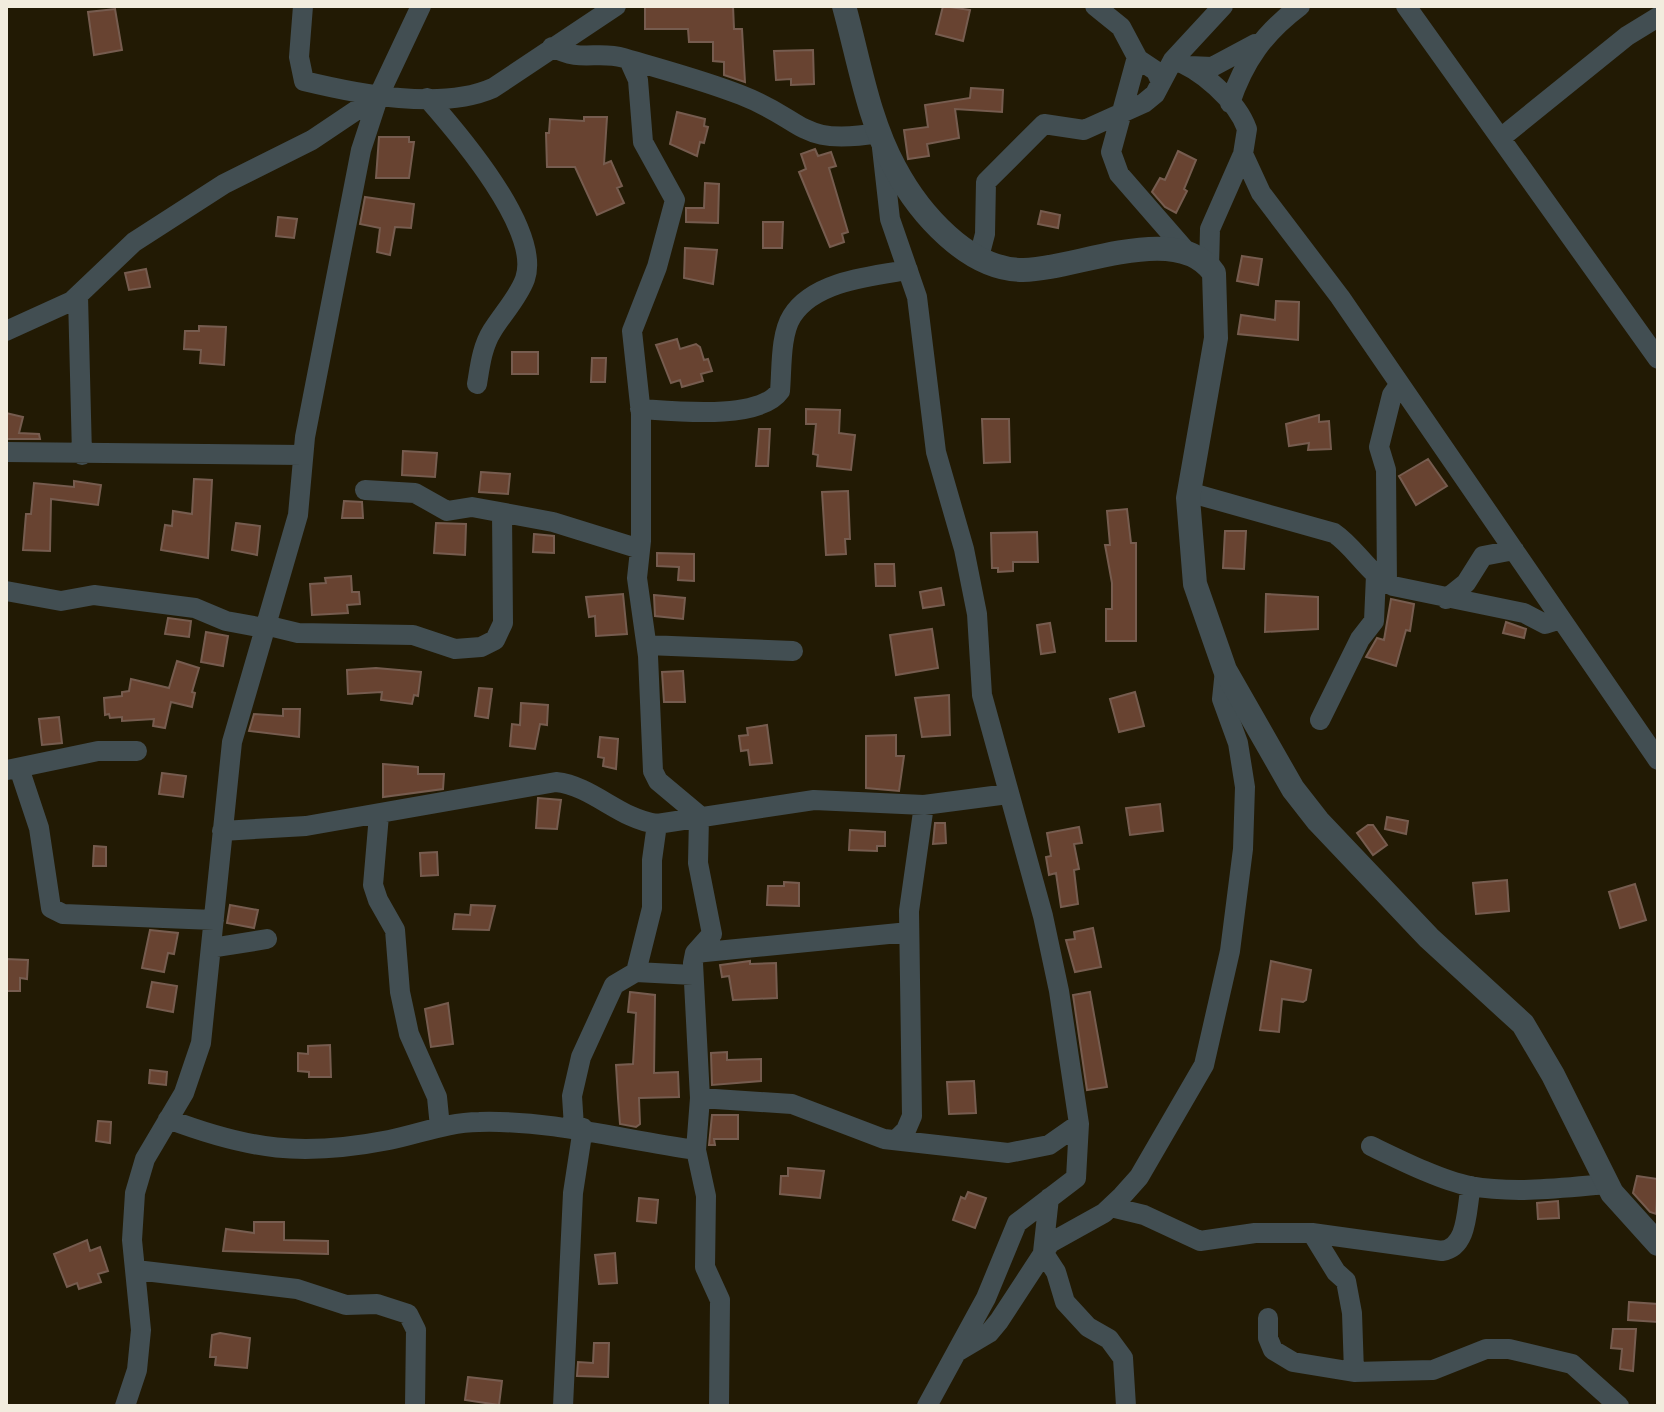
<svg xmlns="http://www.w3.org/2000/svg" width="1664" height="1412" font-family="'Times New Roman',serif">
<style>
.building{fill:#684331;stroke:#765c4f;stroke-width:2}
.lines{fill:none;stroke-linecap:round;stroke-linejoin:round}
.minor{stroke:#424e52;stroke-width:20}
.tertiary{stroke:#424e52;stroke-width:24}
</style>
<rect width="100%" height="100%" fill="#221a04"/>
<path class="building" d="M645 6H733L734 29H742L745 82 724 75V62L713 61V42H689L688 29H645Z
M943 6 970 10 963 41 936 34Z
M115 9 122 50 94 55 88 12Z
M813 50 814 84 791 85V79L776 80 774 51Z
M971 88 1003 90 1002 112 955 109 959 138 927 144 929 156 908 159 904 130 928 127 925 105 970 98Z
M677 112 705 119 704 126 708 127 704 143 700 142 697 156 670 144Z
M584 117H607L604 164 611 161 622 186 617 188 624 203 597 215 575 167H547L546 133H549L550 119 584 121Z
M379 137H409V142H414L409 178H376Z
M815 149 818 156 831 152 836 166 829 168 848 232 842 234 844 242 830 247 799 172 806 169 801 154Z
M1178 151 1196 160 1184 189 1187 191 1176 213 1165 207 1152 192 1160 178 1165 180Z
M705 183 719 184 718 223 686 222V208H704Z
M365 197 414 204 411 228 395 227 390 255 377 252 380 228 360 224Z
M1041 211 1060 215 1058 228 1038 224Z
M278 217 297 219 294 238 276 236Z
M763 222H783L782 248H763Z
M685 248 717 250 713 284 684 278Z
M1242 256 1262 259 1258 285 1237 281Z
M146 269 150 287 129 290 125 273Z
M1276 301 1299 302 1298 340 1238 334 1241 315 1275 320Z
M199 326 226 327 224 365 200 363 201 350 184 349 185 331H199Z
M677 339 680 349 696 344 700 347 704 360 708 359 712 371 701 374 703 381 682 387 680 380 671 383 656 345Z
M512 352H538V374H512Z
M592 358H606L605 382H591Z
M806 409 840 410 839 433 855 435 851 470 817 466 818 455 813 454 816 424H806Z
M6 413 23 417 19 433 39 434 40 439H6Z
M1319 415V422L1329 421 1331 449 1308 450 1309 443 1289 446 1286 424Z
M982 419H1009L1010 462 984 463Z
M759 429H770L768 466H756Z
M403 451 437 453 435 477 402 475Z
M1428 459 1447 486 1416 505 1399 476Z
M481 472 510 474 508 494 479 492Z
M194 479 212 480 208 558 161 550 165 525 172 526 173 511 192 514Z
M74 481 101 485 98 505 51 499 50 551 23 550 26 514H31L34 483 74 487Z
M848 491 850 539H845L846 554 826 555 822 492Z
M344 501 362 502 363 518H342Z
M1127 509 1131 543H1136V641H1106V609H1112V583L1105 545H1110L1107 511Z
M236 523 260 526 257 555 232 550Z
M436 523 466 524 465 555 434 553Z
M1225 531H1246L1244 569 1223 568Z
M1037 532 1038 562H1013V571L998 572V568H992L991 533Z
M534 534 554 536V553L533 552Z
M657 553 694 554V581L678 580 679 567 657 566Z
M875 564H894L895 586H876Z
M351 576 352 592H359L360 604 347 605 348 613 312 615 310 584 326 583 325 578Z
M941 588 944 605 923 608 920 592Z
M623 594 627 634 596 636 595 616 589 617 586 597Z
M1266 594 1318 597V629L1265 632Z
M654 595 685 598 683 619 655 616Z
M1391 599 1414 604 1410 631 1406 630 1396 666 1366 657 1377 638 1384 640Z
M168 618 191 621 189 637 165 634Z
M1506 622 1526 629 1524 638 1503 633Z
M1050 623 1055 652 1041 654 1037 625Z
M932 629 938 668 896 675 890 635Z
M206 632 228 636 223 666 201 662Z
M177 661 199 668 192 692 195 693 192 707 171 702 165 728 153 726 154 719 122 721V717L110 718 109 714 105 715 104 698 122 696V692L129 691 131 679 169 688Z
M376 668 421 672 418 696 414 695 412 704 381 700 382 692 348 694 347 670Z
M683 671 685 702H664L662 672Z
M479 688 492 689 488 718 475 716Z
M1135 692 1144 726 1119 732 1110 699Z
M949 695 950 735 922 737 915 698Z
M521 703 548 705 547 725 540 724 535 749 510 746 512 724 520 725Z
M283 709H300L299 737 249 731 254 714 283 716Z
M59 717 62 743 42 745 39 719Z
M767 725 772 763 750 765 748 750 741 751 739 736 748 735 747 728Z
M896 735V756H904L899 791 866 788V736Z
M600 737 618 739 616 769 603 766 604 758 598 757Z
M383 764 418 767V774H444L443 789 383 797Z
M162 773 186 776 183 797 159 794Z
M538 798 561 800 557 829 536 828Z
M1160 804 1163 831 1130 835 1126 808Z
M1387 817 1408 821 1406 834 1385 829Z
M935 823H945L946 843 933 844Z
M1368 825H1373L1387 845 1373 855 1357 833Z
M1079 827 1082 843 1074 844 1079 869 1074 870 1078 904 1061 907 1056 873 1049 875 1046 857 1051 856 1047 833Z
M850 830 885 832V846H877V851L849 850Z
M94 846 106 847V866H93Z
M437 852 438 875 421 876 420 853Z
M1507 880 1509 911 1476 914 1473 883Z
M784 882 799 883V906L767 905 768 886H784Z
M1635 884 1646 920 1620 928 1609 892Z
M230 905 258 910 254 928 227 923Z
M471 905 495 906 489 930 453 929 455 914 470 915Z
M1093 928 1101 967 1075 972 1066 940 1075 939 1074 932Z
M150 930 178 933 174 954 168 953 164 972 142 968Z
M6 959 28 960 27 979 20 978V991H6Z
M750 961V964L776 963 777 998 733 1000 729 976 722 977 720 965Z
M1271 961 1311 970 1306 1000 1303 1002 1282 999 1279 1032 1260 1030Z
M152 982 177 986 173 1012 147 1007Z
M630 992 655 995 654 1073 678 1072 679 1097 639 1098 640 1124 636 1127 620 1124 618 1098 616 1065 633 1064 636 1013 628 1012Z
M1090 992 1107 1087 1087 1090 1073 995Z
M448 1003 453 1044 431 1047 425 1009Z
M330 1045 331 1077H309V1072L298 1071V1053L308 1054V1046Z
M727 1052V1060L761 1059V1081L712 1085 711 1053Z
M150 1070 167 1072 166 1085 149 1083Z
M974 1081 976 1113 949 1114 947 1082Z
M712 1115H738V1139H714L715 1145H709Z
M98 1121 111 1122 110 1143 96 1141Z
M788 1168 824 1171 820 1198 780 1194 781 1176H788Z
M1637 1176 1658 1179 1656 1214 1650 1212 1633 1193Z
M968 1192 986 1198 975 1228 953 1220 961 1197 965 1199Z
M639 1198 658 1200 656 1223 637 1221Z
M1558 1201 1559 1218 1538 1219 1537 1203Z
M254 1222H284V1240L328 1241V1254L223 1251 226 1229 254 1233Z
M87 1240 90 1251 100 1247 108 1271 98 1274 101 1282 79 1289 77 1283 67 1287 54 1254Z
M615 1253 617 1283 599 1284 595 1255Z
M1629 1302 1658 1304V1322L1628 1320Z
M1613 1329H1636L1633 1371 1620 1369 1622 1349 1611 1348Z
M220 1333 250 1338 247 1368 215 1365 216 1357H210L212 1335Z
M594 1343H609L608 1377 577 1376 578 1362 593 1363Z
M468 1377 502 1381 499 1405 465 1400Z"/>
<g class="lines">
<path class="minor" d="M303 6 299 57 304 81C358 94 441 111 493 88L616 6
M1095 6 1121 27 1138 59 1156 71 1161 82
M1406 6 1658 359
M552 47C582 63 596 50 624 58 664 70 703 80 741 95 808 121 797 146 879 133
M1137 57 1111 152 1119 174 1187 252
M629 60 638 80 643 142 675 200 657 267 632 331 641 414V541L637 578 648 656 653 771 658 781 701 817
M1173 60C1200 68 1237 101 1247 129L1243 154 1210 229 1209 267
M1189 66 1212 67 1255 44
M427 98C457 132 542 230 525 279 518 298 503 313 492 331 482 347 480 366 477 384
M1230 103C1244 61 1264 33 1300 6
M1502 137 1627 36 1658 17
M882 148 890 219 917 297 936 452 964 549 977 614 982 695 1043 916 1059 991 1079 1124 1076 1178 1017 1223 986 1298 927 1406
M1243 154 1261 193 1340 297 1658 760
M979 257 985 234 986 182 1044 124 1084 130 1144 103 1155 94 1173 60 1223 6
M78 296 82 455
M6 331 72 301 134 242 224 184 312 140 379 95
M640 409C673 411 759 421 780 391 782 369 780 335 792 316 814 281 871 276 908 270
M6 452 303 455
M365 490 415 493 447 511 472 507 553 522 640 549
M1188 492 1334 533C1356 548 1369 575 1393 586L1524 613 1545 624 1561 619
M1387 584 1386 470 1379 447 1392 395 1399 385
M6 591 61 601 94 595 195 608 226 621 264 628
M1446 599 1466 583 1483 556 1514 550
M265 625 298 633 413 635 455 649 481 647 495 640 503 623 502 513
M647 645 793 651
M1320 720 1360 639 1374 621 1376 575
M19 768 39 828 51 908 63 914 214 920
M7 770 98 751H137
M379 815 373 885 378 900 395 930 400 992 409 1034 437 1097 440 1127
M699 817 698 863 712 934 695 953 693 963 700 1098 696 1150 706 1196 705 1267 720 1300 719 1406
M222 831 306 826 556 782C593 786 619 819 657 824L814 800 924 805 1008 794
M211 948 267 939
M695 953 909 932
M636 972 652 908V860L657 824
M700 1098 792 1104 884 1139 1008 1153 1049 1145 1079 1124
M168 1119C250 1150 302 1157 389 1140 419 1134 448 1122 479 1122 554 1120 623 1140 696 1150
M574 1127 572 1096 581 1057 614 985 636 972 693 975
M896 1140 906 1130 912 1116 909 911 924 805
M1371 1146C1398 1159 1442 1181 1470 1186 1515 1194 1561 1188 1607 1184
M1049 1198 1043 1252 1056 1272 1065 1302 1088 1327 1109 1339 1123 1358 1126 1406
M1111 1207 1144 1215 1200 1241 1255 1233H1312L1442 1251C1469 1247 1466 1208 1471 1186
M1312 1233 1336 1272 1346 1281 1352 1313 1354 1372
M136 1270 297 1289 346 1305 377 1304 408 1314 416 1330 415 1406
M1268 1318V1338L1273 1350 1293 1362 1354 1372 1433 1370 1486 1349H1509L1572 1364 1619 1406
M957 1352 989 1333 999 1321 1050 1243 1104 1213 1122 1196 1139 1177 1204 1065 1230 951 1243 849 1245 787 1238 743 1222 699 1225 670
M125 1406 137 1370 141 1330 132 1240 135 1193 145 1159 184 1093 201 1043 232 742 298 515 305 437 361 150 379 95 421 6
M563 1406 573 1193 583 1128"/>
<path class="tertiary" d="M844 6C859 60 868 119 895 168 919 213 968 270 1023 270 1075 270 1178 220 1214 273L1216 338 1188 498 1195 584 1225 670 1293 789 1318 821 1429 938 1523 1024 1553 1075 1612 1193 1658 1244"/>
</g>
<rect width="1664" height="1412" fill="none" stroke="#f2ecde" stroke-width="16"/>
</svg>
